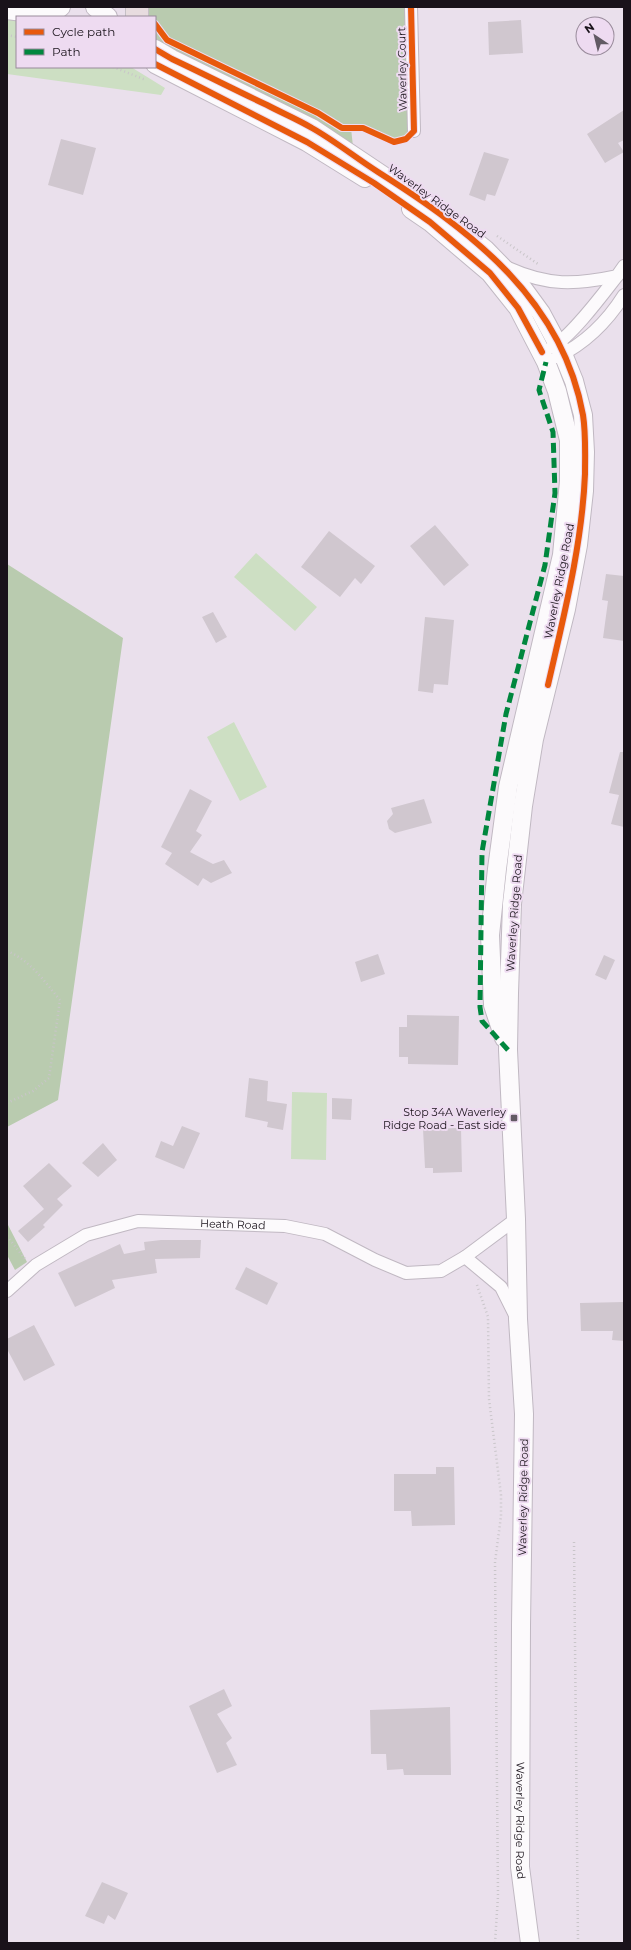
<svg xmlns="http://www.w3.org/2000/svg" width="631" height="1950" font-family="Montserrat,sans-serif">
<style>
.green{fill:#cddfc3}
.forest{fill:#b9cbaf}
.building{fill:#d0c7cf}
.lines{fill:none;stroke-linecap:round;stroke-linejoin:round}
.minor-casing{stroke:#c0b8c2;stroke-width:14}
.secondary-casing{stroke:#c0b8c2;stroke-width:20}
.motorway-casing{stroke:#c5c0c6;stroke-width:24}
.path{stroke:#c9c5c9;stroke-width:2.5;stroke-dasharray:1 3;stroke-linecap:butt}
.minor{stroke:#fcfafc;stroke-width:12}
.secondary{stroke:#fcfafc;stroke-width:18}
.motorway{stroke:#e7dcdf;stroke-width:22}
.quiet{stroke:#00873e;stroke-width:5;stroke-dasharray:10 5;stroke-linecap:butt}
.cycleway-casing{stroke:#eedbf1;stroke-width:8}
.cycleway{stroke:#e8590c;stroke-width:6}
.poi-dot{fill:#625a64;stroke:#eedbf1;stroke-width:1.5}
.labels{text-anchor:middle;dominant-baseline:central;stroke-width:4;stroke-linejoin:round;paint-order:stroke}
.street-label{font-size:11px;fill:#19121a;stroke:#eedbf1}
.poi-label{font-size:11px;fill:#19121a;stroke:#eedbf1;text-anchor:end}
</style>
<rect width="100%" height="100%" fill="#eae0ec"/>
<path class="green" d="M7 7 17 17V67H131L165 88 161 95 7 74Z
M256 553 317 607 295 631 234 577Z
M234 722 267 787 240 801 207 737Z
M292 1092 327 1093 326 1160 291 1159Z"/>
<path class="forest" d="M137 7H411L414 131 406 139 394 142 363 128H351L354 156 155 49V17H137Z
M7 564 123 638 58 1100 7 1127Z
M7 1223 27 1262 15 1270 7 1255Z"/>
<path class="building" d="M521 20 523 53 489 55 488 22Z
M624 110V140L618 143 624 152 605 163 587 134Z
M61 139 96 148 83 195 48 185Z
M484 152 509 159 495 196 487 194 485 201 469 195Z
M435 525 469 565 444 586 410 546Z
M329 531 375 566 361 584 355 578 340 597 301 567Z
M606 574 624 576V641L603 638 608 601 602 600Z
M213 612 227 637 216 643 202 617Z
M425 617 454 620 448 685 434 684 433 693 418 691Z
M620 752H624V827L611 824 619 795 609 793Z
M190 789 212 801 196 831 202 835 190 852 213 864 224 860 232 873 211 883 203 878 198 886 165 864 172 853 161 847Z
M424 799 432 823 395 833 389 829 387 821 393 814 391 808Z
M378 954 385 974 361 982 355 962Z
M604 955 615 960 606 980 595 975Z
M407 1015 459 1016 458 1065 408 1064V1057H399V1027H407Z
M249 1078 268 1081 267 1101 287 1104 283 1130 267 1127 268 1122 245 1117Z
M332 1098 352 1099 351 1120 332 1119Z
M182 1126 200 1133 184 1169 155 1157 161 1141 173 1146Z
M461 1128 462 1172 433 1173V1168H425L423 1129Z
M103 1143 117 1160 98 1177 82 1163Z
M49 1163 72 1186 57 1199 63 1205 43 1225 45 1227 28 1242 18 1231 44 1209 23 1186Z
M161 1240H201L200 1258 155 1259 157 1273 112 1280 115 1288 75 1307 58 1273 120 1244 124 1254 145 1250 144 1242Z
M246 1267 278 1283 267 1305 235 1289Z
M624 1302V1341L612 1340 613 1331H581L580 1303Z
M34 1325 55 1365 24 1381 7 1349V1339Z
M436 1467H454L455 1525 412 1526 411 1511H394V1474H436Z
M224 1689 232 1706 217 1714 232 1738 226 1743 237 1765 217 1773 189 1706Z
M450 1707 451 1775H404L403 1769 387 1770 386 1754H371L370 1710Z
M102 1882 128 1893 115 1920 108 1915 104 1924 85 1916Z"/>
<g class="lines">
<g class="minor-casing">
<g id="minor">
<path d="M411 7 414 131"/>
<path d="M508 268C548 286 575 285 617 276L624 266"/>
<path d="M552 347C571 337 603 294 617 276"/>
<path d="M557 357C586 343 607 322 624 295"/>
<path d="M465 1257 501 1287 515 1315"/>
<path id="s1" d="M7 1291 36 1265 86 1235 138 1221 285 1226 325 1234 375 1260 406 1273 441 1271 465 1257 516 1219"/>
</g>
</g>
<g class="secondary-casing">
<g id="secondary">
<path d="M95 7 108 17"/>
<path d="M7 10 47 15 53 13 61 7"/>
<path id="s2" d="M155 49 172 59 312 128 442 215 485 249 522 287 541 313 563 354 574 381 583 415 585 452 584 491 578 545 566 609 534 739 523 806 512 904 509 993 508 1050 516 1219 518 1319 524 1414 521 1626 520 1867 530 1943"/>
<path d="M155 64 307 142 365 178"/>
<path d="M411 209 430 222 490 273 518 308 546 362 557 391 569 440V481L562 555 508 787 497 869 490 935 493 1005 504 1038"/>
</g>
</g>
<g class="motorway-casing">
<path id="motorway" d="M137 7V17"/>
</g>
<path class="path" d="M7 35 17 37
M113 67 146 80
M497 236 538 264
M7 951C30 960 44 981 60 1000L49 1078 33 1091 7 1103
M7 1236 25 1259
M477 1285 488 1317 489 1399 501 1495V1516L495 1562 498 1896 495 1943
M574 1542 578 1943"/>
<use href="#minor" class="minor"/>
<use href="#secondary" class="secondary"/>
<use href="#motorway" class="motorway"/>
<path class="quiet" d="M508 1050 482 1021 480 1007 482 852 506 714 545 565 555 493 553 432 539 390 546 362"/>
<g class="cycleway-casing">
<path id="cycleway" d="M155 24 167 40 318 113 342 128H363L394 142 406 139 414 131 411 7
M155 49 172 59C204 74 235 90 267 105 282 113 297 119 312 128 335 141 356 158 378 172 471 231 562 299 583 415 586 434 585 454 585 474 582 545 564 615 548 685
M155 64 307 142 374 183 430 222 490 273 518 308 542 352"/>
</g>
<use href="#cycleway" class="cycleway"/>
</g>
<rect class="poi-dot" x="510" y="1114" width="8" height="8" rx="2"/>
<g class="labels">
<g class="street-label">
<text transform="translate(402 69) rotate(-91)">Waverley Court</text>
<text transform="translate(437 201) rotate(36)">Waverley Ridge Road</text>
<text transform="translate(559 581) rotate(-79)">Waverley Ridge Road</text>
<text transform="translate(514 913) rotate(-86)">Waverley Ridge Road</text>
<text stroke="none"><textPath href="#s1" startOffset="246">Heath Road</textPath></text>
<text transform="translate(523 1497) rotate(-89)">Waverley Ridge Road</text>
<text stroke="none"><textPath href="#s2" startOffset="1996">Waverley Ridge Road</textPath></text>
</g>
<g class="poi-label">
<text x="506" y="1112">Stop 34A Waverley<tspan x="506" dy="13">Ridge Road - East side</tspan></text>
</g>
</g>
<rect width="631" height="1950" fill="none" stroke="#19121a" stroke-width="16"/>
<rect x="16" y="16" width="140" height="52" fill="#eedbf1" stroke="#998b9b"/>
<rect x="24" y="29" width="20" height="6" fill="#e8590c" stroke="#998b9b"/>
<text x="52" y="36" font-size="12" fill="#19121a">Cycle path</text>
<rect x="24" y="49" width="20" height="6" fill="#00873e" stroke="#998b9b"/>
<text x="52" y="56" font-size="12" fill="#19121a">Path</text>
<g transform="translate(595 36) rotate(325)"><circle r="19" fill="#eedbf1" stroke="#998b9b"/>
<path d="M0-3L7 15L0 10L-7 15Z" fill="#625a64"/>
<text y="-6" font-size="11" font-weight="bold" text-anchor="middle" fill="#19121a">N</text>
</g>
</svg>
